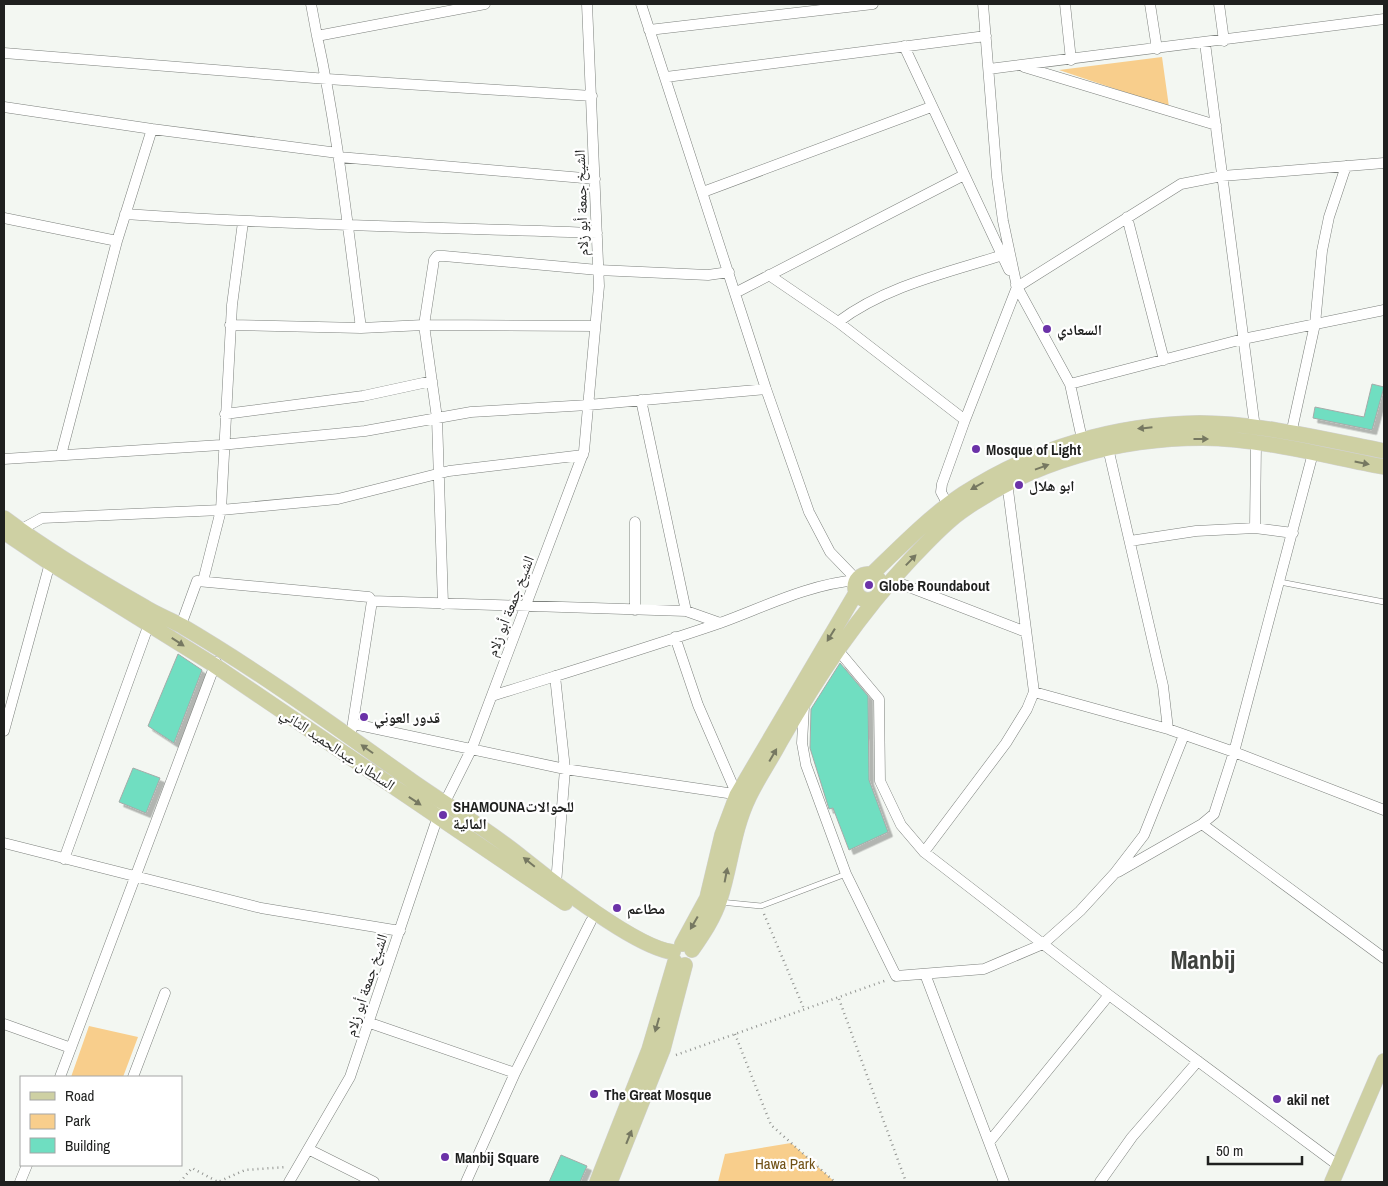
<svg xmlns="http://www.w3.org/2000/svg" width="1388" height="1186" font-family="'Archivo Narrow','Noto Naskh Arabic',sans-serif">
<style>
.green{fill:#f8ce8c}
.building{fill:#6fdec1;stroke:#a5aba9;filter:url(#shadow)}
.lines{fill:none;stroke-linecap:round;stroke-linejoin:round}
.lane-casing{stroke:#7d817d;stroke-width:6}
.street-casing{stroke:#7d817d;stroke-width:11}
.primary-casing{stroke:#d2d2d2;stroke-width:16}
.path{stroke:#929491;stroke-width:2.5;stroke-dasharray:1 4;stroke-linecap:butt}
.lane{stroke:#fff;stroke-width:5}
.street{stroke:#fff;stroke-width:10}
.primary{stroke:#ced0a3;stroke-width:15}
.oneway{fill:#767861}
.poi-dot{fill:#6b32a8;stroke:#fff;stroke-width:2}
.labels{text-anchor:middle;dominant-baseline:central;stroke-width:4.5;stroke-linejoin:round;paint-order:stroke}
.street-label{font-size:15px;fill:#1f201f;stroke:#fff}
.poi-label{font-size:15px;font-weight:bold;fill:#1f201f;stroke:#fff;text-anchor:start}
.park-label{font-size:15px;fill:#715116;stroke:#fff}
.town-label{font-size:25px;font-weight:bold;fill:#3f423e;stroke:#fff}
</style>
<defs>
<filter id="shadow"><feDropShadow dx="4.5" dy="4.5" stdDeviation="0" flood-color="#0004"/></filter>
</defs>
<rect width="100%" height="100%" fill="#f3f7f2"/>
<path class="green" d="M1162 57 1169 107 1059 70Z
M89 1026 138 1037 123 1077H71Z
M791 1143 835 1182H718L725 1154Z"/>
<path class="building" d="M1372 384 1384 387 1372 430 1313 418 1315 407 1364 417Z
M178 654 202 670 174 743 148 726Z
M840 663 868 696 869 780 888 832 849 850 833 808 829 809 810 748 811 709Z
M133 768 160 778 146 813 119 802Z
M561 1155 587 1166 580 1182H549Z"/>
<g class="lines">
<g class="lane-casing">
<path id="lane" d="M1280 582 1384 602
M720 902 761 906 846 874"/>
</g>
<g class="street-casing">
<path id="street" d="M311 4 317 36 485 4
M641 4 766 389 809 512 830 552 857 580
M1065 4 1071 60
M1150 4 1157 49
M1219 4 1224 41
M649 30 873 4
M317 36C338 132 348 230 361 328L424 325 595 326
M1205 43 1255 428
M904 46 1009 270
M4 53 327 79 592 96
M1024 67 1216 125
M989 69 1384 19
M666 77 986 36
M4 107 152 129
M339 157 595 179
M703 192 931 107
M125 214C282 225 440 227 597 233
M1127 217 1164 360
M4 218 117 241 152 129 338 153
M769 275 838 322 965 420
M1016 285 1070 384 1082 439
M1017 287 1181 184 1222 176 1384 163
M735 293 964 175
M838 322C886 286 946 273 1003 255
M230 325 361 328
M1070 384 1243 339 1384 310
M641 400 686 611
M225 414 363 396 432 381
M1291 434 1315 324 1322 251 1329 217 1346 166
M1108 448 1163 686 1168 729
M61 455 117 241
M4 459 221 445 365 431 471 412 588 405 766 389
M948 505 941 492 942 484 965 420 1017 287 1003 221 997 177 983 4
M1255 528 1256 443
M20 530 42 518 221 510 338 499 449 471 583 455
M1130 541 1196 531 1255 528 1293 533
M891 580 1026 632
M203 581 221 510 232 305 243 222
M372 601 686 611 720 623
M443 604 437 418 424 325 434 260 437 256H444L598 270 708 275 729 272
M635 610V522
M181 625 197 581 369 597 372 601 352 729
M675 637 698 705 737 795
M837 649 879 699 880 781 901 825 924 852 1109 995 1339 1166
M555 676 565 769 556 884
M1034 692 1168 729 1234 752 1384 810
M492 696C568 672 644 649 720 623 764 607 809 584 857 580
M804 706 802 743 806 765 846 874 896 976 984 969 1043 944 1080 911 1114 874 1144 835 1184 735
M354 724 565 769 741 795
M4 731 50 563
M1202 824 1384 958
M4 843 261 908 400 931
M924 852 1006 743 1027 709 1034 692 1007 482
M64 859 149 624
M1118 872 1202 824 1214 814 1234 752 1313 453
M925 974 1004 1182
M370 1023 515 1073
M4 1024 71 1048
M60 1077 216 662
M133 1077 165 993
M990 1141 1109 995
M308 1149 374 1182
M20 1182 27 1165
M289 1182 350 1077 438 816 472 748 584 451 599 286 587 4
M466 1182 515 1073 591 921
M1100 1182 1132 1137 1198 1061"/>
</g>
<g class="primary-casing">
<path id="primary" d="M4 518C48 551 95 579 143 606 155 614 169 619 182 626 262 673 337 728 412 781 449 807 489 830 524 859 554 883 637 948 673 952
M4 532 50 563 214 665 565 903
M855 587a13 13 0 1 1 26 0a13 13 0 1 1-26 0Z
M872 574C901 546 930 516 963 494 1034 448 1116 424 1200 423 1257 423 1328 440 1384 451
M682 944 707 898 722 835 737 795 856 593
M692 950C703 934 714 918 720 899 731 865 733 830 749 797 758 778 770 761 780 742 818 676 859 614 912 558 929 541 945 522 965 509 1034 461 1119 438 1203 438 1264 439 1325 456 1384 467
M597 1182 649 1050 675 962
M610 1182 663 1049 685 965
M1332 1182 1384 1061"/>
</g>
<path class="path" d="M764 914 804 1009
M839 999 906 1182
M735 1034 771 1125 835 1182
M676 1055 887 980
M180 1182 192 1168 218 1182 245 1170 286 1167"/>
<use href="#lane" class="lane"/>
<use href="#street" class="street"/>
<use href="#primary" class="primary"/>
</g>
<defs><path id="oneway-solid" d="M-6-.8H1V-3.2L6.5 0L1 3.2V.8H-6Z" transform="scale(1.25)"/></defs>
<g class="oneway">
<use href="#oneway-solid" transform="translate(1145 428) rotate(174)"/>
<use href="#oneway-solid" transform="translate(1201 439)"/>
<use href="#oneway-solid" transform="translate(1362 463) rotate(11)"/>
<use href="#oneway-solid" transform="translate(1042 467) rotate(-20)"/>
<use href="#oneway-solid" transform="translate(977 486) rotate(150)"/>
<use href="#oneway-solid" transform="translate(911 560) rotate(-46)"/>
<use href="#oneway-solid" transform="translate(831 635) rotate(122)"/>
<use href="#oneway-solid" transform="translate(178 642) rotate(33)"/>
<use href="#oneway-solid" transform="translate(367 749) rotate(-145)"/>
<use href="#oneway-solid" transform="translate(773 755) rotate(-60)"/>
<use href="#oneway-solid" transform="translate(415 801) rotate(34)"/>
<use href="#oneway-solid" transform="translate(529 862) rotate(-141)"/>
<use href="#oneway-solid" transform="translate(726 875) rotate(-79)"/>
<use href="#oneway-solid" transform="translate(694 923) rotate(120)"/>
<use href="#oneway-solid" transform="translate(657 1025) rotate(106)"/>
<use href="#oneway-solid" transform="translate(629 1137) rotate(-68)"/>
</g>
<g class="poi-dot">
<circle cx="1047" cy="329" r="5"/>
<circle cx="976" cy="449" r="5"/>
<circle cx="1019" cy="485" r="5"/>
<circle cx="869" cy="585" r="5"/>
<circle cx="364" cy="717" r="5"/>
<circle cx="443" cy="815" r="5"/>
<circle cx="617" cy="908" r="5"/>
<circle cx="594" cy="1094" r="5"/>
<circle cx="1277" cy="1099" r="5"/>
<circle cx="445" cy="1157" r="5"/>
</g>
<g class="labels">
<g class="street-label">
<text transform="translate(581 203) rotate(-92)">الشيخ جمعة أبو زلام</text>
<text transform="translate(510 606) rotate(-69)">الشيخ جمعة أبو زلام</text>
<text transform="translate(338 749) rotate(34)">السلطان عبدالحميد الثاني</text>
<text transform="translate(366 985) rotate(-72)">الشيخ جمعة أبو زلام</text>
</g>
<g class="poi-label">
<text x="1057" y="329">السعادي</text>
<text x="986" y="449">Mosque of Light</text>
<text x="1029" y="485">ابو هلال</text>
<text x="879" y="585">Globe Roundabout</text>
<text x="374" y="717">قدور العوني</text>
<text x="453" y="806">SHAMOUNAللحوالات<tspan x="453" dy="17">المالية</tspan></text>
<text x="627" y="908">مطاعم</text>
<text x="604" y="1094">The Great Mosque</text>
<text x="1287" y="1099">akil net</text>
<text x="455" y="1157">Manbij Square</text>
</g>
<g class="park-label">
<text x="785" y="1163">Hawa Park</text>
</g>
<g class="town-label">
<text x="1203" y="960">Manbij</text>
</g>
</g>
<rect width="1388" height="1186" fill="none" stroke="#1f201f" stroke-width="10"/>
<rect x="20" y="1076" width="162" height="90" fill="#ffffff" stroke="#a5a6a5"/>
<rect x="30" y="1092" width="25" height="8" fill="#ced0a3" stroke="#a5a6a5"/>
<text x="65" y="1101" font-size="15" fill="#1f201f">Road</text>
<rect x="30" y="1114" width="25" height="15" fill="#f8ce8c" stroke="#a5a6a5"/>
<text x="65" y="1126" font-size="15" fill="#1f201f">Park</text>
<rect x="30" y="1138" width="25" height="15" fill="#6fdec1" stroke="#a5a6a5"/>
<text x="65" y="1151" font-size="15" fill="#1f201f">Building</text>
<path d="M1208 1156v8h94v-8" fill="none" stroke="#1f201f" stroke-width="2.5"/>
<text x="1216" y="1156" font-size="15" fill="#1f201f" stroke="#ffffff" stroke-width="4" paint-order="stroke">50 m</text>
</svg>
